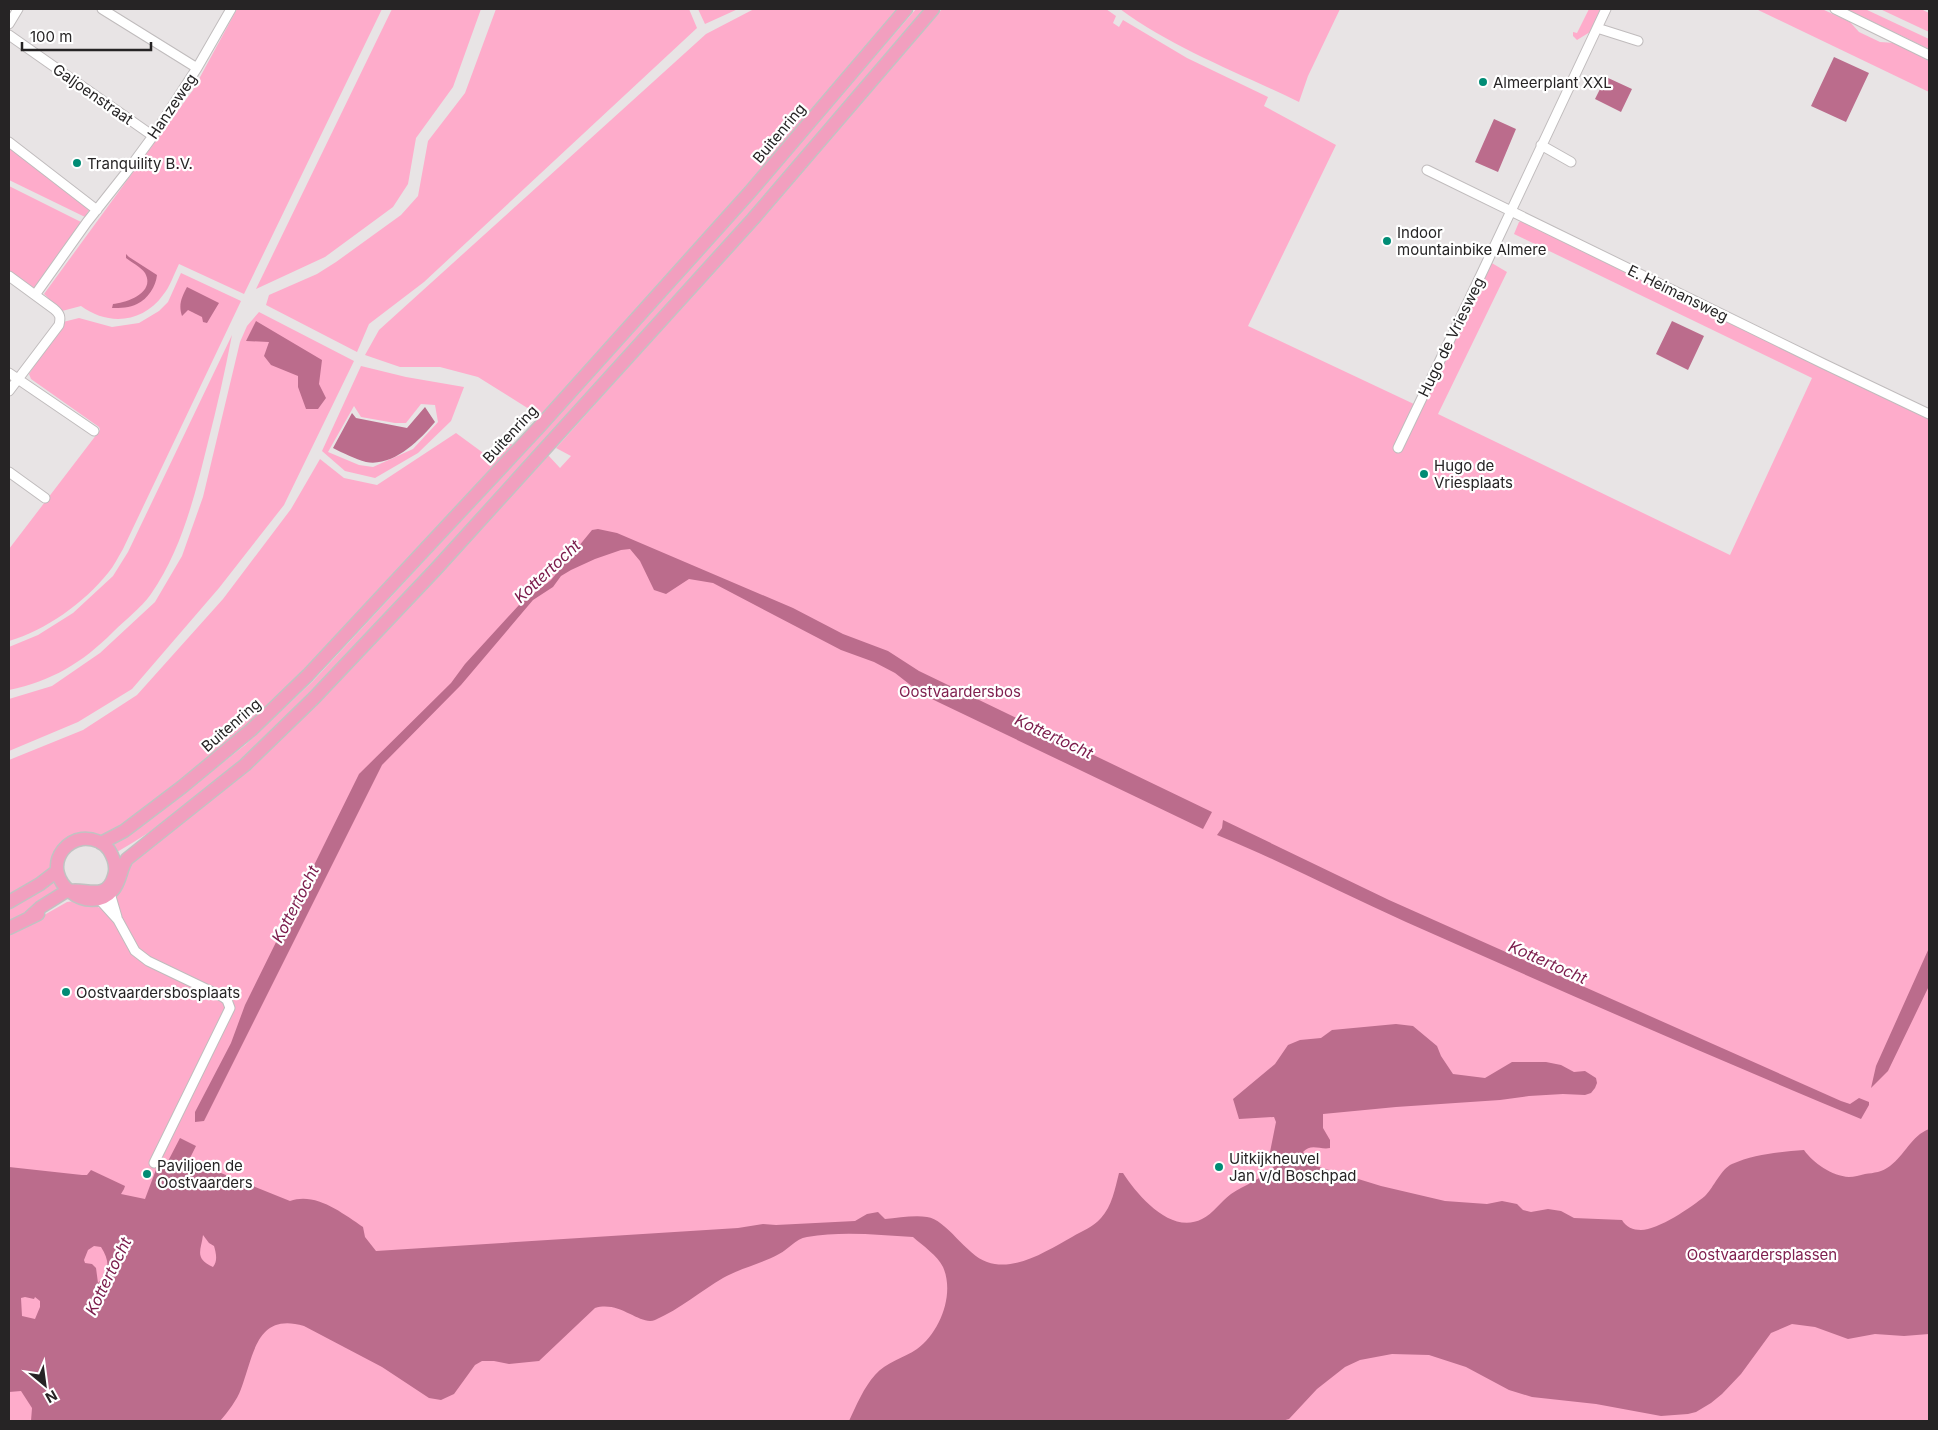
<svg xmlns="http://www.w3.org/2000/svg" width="1938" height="1430" font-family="Inter,sans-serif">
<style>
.green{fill:#feaccb;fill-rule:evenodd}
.water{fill:#bb6c8c;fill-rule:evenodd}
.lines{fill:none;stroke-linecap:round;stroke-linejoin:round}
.minor-casing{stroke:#c0bcbd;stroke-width:11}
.highway-casing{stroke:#c2c2c2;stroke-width:15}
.minor{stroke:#fff;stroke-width:9}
.highway{stroke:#f29fbf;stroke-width:12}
.poi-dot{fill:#008c75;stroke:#fff;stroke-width:2}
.labels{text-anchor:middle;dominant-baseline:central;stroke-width:4.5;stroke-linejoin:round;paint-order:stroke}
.poi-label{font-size:15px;fill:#262425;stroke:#fff;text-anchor:start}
.street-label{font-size:15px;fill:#262425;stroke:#fff}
.park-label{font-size:15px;fill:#80204f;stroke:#fff}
.water-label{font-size:16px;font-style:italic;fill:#7b1b4b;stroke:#fff}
</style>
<rect width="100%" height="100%" fill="#e8e4e5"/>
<path class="green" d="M237 9H382L244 294 179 264C174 274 170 287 163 295 143 323 108 326 81 306L62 311 44 294 193 90Z
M392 9H481L453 87 416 138 408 184 393 207 325 257 256 289Z
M496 9H689L697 28 424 282 369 324 357 352 266 305 269 295 317 274 336 262 401 215 418 196 428 141 465 93Z
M698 9H738L705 24Z
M754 9H900L683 259 538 420 529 409 478 377 440 367H400L365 355 379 330 706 34Z
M916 9H928C777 185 623 358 466 528 360 644 254 773 117 852L112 844 188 790 245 745 313 681 537 439 675 286Z
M942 9H1106L1116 16 1113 23 1119 27 1123 20 1187 58 1268 97 1264 106 1336 145 1248 326 1416 405 1490 262 1507 272 1438 414 1730 555 1812 378 1514 234 1519 222 1524 221 1929 417V1421H9V935L67 902C78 900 90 903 100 908L118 895 130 862 230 784 534 468 548 455 560 468 571 456 556 448 784 193Z
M1120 9H1340L1308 76 1299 102C1240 73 1174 49 1120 9Z
M1589 9H1601L1590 32 1577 40 1573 36V32L1577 33Z
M1756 9H1822L1850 22 1859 32 1880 42 1895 43 1929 61V92Z
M1846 9H1865L1929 39V49Z
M1880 9H1921L1929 13V32Z
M9 147 89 210 85 217 9 180Z
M9 186 83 223 36 287 32 288 9 271Z
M181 273 241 301 123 549C118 557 114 566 108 573 84 603 46 630 9 641V549L100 430 99 427 31 379 29 374 63 322 79 318 112 327 139 323 159 311 168 302Z
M259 312 354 361 284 505 219 588 132 689 78 722 9 751V699L52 686 100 653 155 602 182 556 203 497 240 342 247 326Z
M232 335C225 371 217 407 208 442 195 495 182 549 151 594 141 608 125 620 113 632 82 663 52 681 9 690V647L38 635 73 613 113 576 128 552Z
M361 366 406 377 464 387 451 421 418 453 375 478 345 471 322 451ZM421 404 435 405 438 422 413 449 373 467 359 465 328 452 354 406 361 417 395 423H406Z
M456 433 486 455 502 439 515 446 268 709 150 809 104 836 88 834 53 864 48 873 9 898V760L83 730 137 695 223 599 291 509 320 459 344 478 377 485Z
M54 882 61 890 9 923V908L23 898Z"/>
<path class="water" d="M1834 57 1869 73 1846 122 1811 106Z
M1606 77 1632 89 1621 112 1595 99Z
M1494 119 1516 129 1498 172 1475 162Z
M126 254 129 257 157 275C156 286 148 299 137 304 130 308 120 308 112 308L113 304C126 303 156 293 145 273 141 267 131 262 126 258Z
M187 287 219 303 207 323 203 322 202 317 188 310 182 316C178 304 182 297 187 287Z
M256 321 322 360 319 384 326 398 318 409H306L298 387V376L271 365 264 356 269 342 246 341Z
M1672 321 1704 336 1688 370 1656 354Z
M425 407 435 422C419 441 393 467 366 462 355 459 343 453 333 448L352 413 356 418 407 428Z
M598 529 617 533 793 608 843 634 888 651 919 671 1212 812 1203 829 938 702 922 694 895 673 874 662 841 650 713 583 689 579 666 594 654 590 640 561 630 549 621 550 595 559 571 570 561 576 553 587 533 600 461 685 382 765 204 1121 195 1122V1112L231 1043 245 1005 359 774 451 683 465 664 519 605 551 580 592 530Z
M1223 820 1389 900 1841 1101 1850 1104 1859 1098 1869 1102V1105L1861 1119C1709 1056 1557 989 1406 922 1343 894 1281 861 1217 835L1222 828Z
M1929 948V986L1888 1071 1871 1088 1876 1066Z
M1396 1024 1413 1026 1437 1046 1441 1056 1453 1074 1485 1078 1512 1062H1546L1561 1065 1574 1072 1585 1071 1596 1078 1597 1083 1595 1088 1591 1093 1585 1095 1563 1094 1529 1096 1500 1100 1396 1107 1323 1114V1128L1330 1140V1148C1320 1150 1311 1143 1303 1152L1316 1166 1381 1186 1445 1201 1487 1204 1502 1201 1517 1204 1523 1210 1531 1212 1548 1209 1561 1211 1574 1218 1622 1220C1626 1227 1633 1230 1641 1230 1658 1230 1692 1207 1705 1196 1714 1187 1721 1169 1732 1164 1755 1154 1780 1152 1804 1150 1813 1163 1832 1176 1849 1177 1854 1177 1860 1175 1865 1174 1874 1173 1882 1172 1890 1166 1905 1155 1911 1136 1929 1129V1334L1904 1336 1875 1334 1848 1339 1815 1327 1792 1324 1771 1333 1741 1374 1722 1394 1711 1403 1696 1412 1688 1414 1661 1416 1596 1404 1532 1397 1509 1390 1466 1367 1429 1355 1392 1354 1360 1360 1345 1367 1317 1389 1289 1419 1282 1421H849C856 1406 864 1387 875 1375 886 1362 904 1358 917 1349 940 1332 955 1294 943 1267 938 1256 922 1245 913 1237 879 1235 842 1231 807 1237 795 1239 789 1249 779 1254 761 1264 741 1268 723 1278 701 1291 680 1309 655 1320 640 1326 620 1300 595 1308L539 1361 509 1364 494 1361H482L475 1365 454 1394 441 1400 429 1398 382 1367 304 1326C256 1312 254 1355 241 1389 237 1400 228 1412 220 1421H31L32 1408 21 1391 9 1392V1167L82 1175H87L91 1170 125 1186 124 1189 121 1194 145 1199 157 1167 166 1165 180 1138 196 1146 189 1160 290 1201C316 1192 342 1213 363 1227L365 1237 376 1251 738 1228 763 1224 776 1225 855 1221 867 1214 878 1212 885 1219C898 1218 914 1215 927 1217 946 1219 966 1255 987 1262 1016 1272 1048 1250 1072 1237 1082 1231 1093 1227 1101 1218 1112 1206 1115 1189 1119 1173H1123C1138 1196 1171 1235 1202 1219 1213 1214 1221 1201 1231 1194 1246 1184 1265 1178 1276 1164L1270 1152 1276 1122 1274 1117 1239 1119 1233 1099 1275 1064 1288 1045 1300 1040 1321 1038 1332 1030ZM203 1235 209 1243 214 1246C216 1253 218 1261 213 1267 194 1258 201 1251 203 1235ZM94 1246 101 1247C110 1261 110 1271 98 1283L96 1268 92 1264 85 1263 84 1260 88 1250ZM25 1297 34 1299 35 1297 40 1301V1307L35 1319 22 1316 21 1298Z"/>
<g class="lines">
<g class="minor-casing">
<path id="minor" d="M102 9 197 68
M1835 9 1929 55
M9 24 18 9
M1597 28 1638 41
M9 35 153 136
M9 142 97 210
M1541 145 1571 162
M1427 170 1824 364 1929 414
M9 276 54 309C60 314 61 317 59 325L9 391
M35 295 87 222 125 174 153 136 197 68 231 9
M9 373 94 431
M1398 448 1479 279 1606 9
M9 472 45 498
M110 893 117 917
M99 899 118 920 135 951 148 961 223 997 227 1000 230 1008 154 1163"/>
</g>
<g class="highway-casing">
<path id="highway" d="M101 843 124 831 182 787 251 730 308 675 539 427 750 192 906 9
M9 902 40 884 57 871
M30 917 41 907 65 892C82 885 106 904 114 876 117 867 114 858 109 850 103 842 93 838 82 839 75 840 68 844 63 850 40 880 89 918 113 890 121 881 120 869 127 859L245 765 314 698 436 569 753 219 933 9
M9 928 38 914"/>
</g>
<use href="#minor" class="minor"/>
<use href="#highway" class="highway"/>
</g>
<g class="poi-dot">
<circle cx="1483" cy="82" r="5"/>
<circle cx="77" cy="163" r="5"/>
<circle cx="1387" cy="241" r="5"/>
<circle cx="1424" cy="474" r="5"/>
<circle cx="66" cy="992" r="5"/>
<circle cx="1219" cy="1167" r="5"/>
<circle cx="147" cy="1174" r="5"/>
</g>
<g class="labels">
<g class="poi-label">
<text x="1493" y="82">Almeerplant XXL</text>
<text x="87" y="163">Tranquility B.V.</text>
<text x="1397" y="232">Indoor<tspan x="1397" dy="17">mountainbike Almere</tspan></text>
<text x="1434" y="465">Hugo de<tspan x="1434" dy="17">Vriesplaats</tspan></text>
<text x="76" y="992">Oostvaardersbosplaats</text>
<text x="1229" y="1158">Uitkijkheuvel<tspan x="1229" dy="17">Jan v/d Boschpad</tspan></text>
<text x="157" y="1165">Paviljoen de<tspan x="157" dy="17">Oostvaarders</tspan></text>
</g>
<g class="street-label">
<text transform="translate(93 94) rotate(35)">Galjoenstraat</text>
<text transform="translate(172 106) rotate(-56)">Hanzeweg</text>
<text transform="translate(779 133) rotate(-50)">Buitenring</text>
<text transform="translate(1678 293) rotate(26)">E. Heimansweg</text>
<text transform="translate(1451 337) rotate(-64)">Hugo de Vriesweg</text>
<text transform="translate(510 434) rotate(-47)">Buitenring</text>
<text transform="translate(231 725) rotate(-41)">Buitenring</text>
</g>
<g class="park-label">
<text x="960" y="691">Oostvaardersbos</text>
<text x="1762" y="1254">Oostvaardersplassen</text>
</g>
<g class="water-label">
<text transform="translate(547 571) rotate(-43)">Kottertocht</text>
<text transform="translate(1054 736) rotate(25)">Kottertocht</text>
<text transform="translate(295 904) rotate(-63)">Kottertocht</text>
<text transform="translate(1548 962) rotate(24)">Kottertocht</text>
<text transform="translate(108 1276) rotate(-64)">Kottertocht</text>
</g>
</g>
<rect width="1938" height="1430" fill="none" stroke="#262425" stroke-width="20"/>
<g transform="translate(45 1385) rotate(151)" stroke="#ffffff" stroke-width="4" paint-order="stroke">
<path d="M0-4L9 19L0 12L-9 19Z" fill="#262425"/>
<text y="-8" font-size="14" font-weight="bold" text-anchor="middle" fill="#262425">N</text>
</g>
<path d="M22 42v8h129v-8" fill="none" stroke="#262425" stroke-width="2.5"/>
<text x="30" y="42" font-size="15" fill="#262425" stroke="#ffffff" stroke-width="4" paint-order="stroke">100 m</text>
</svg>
